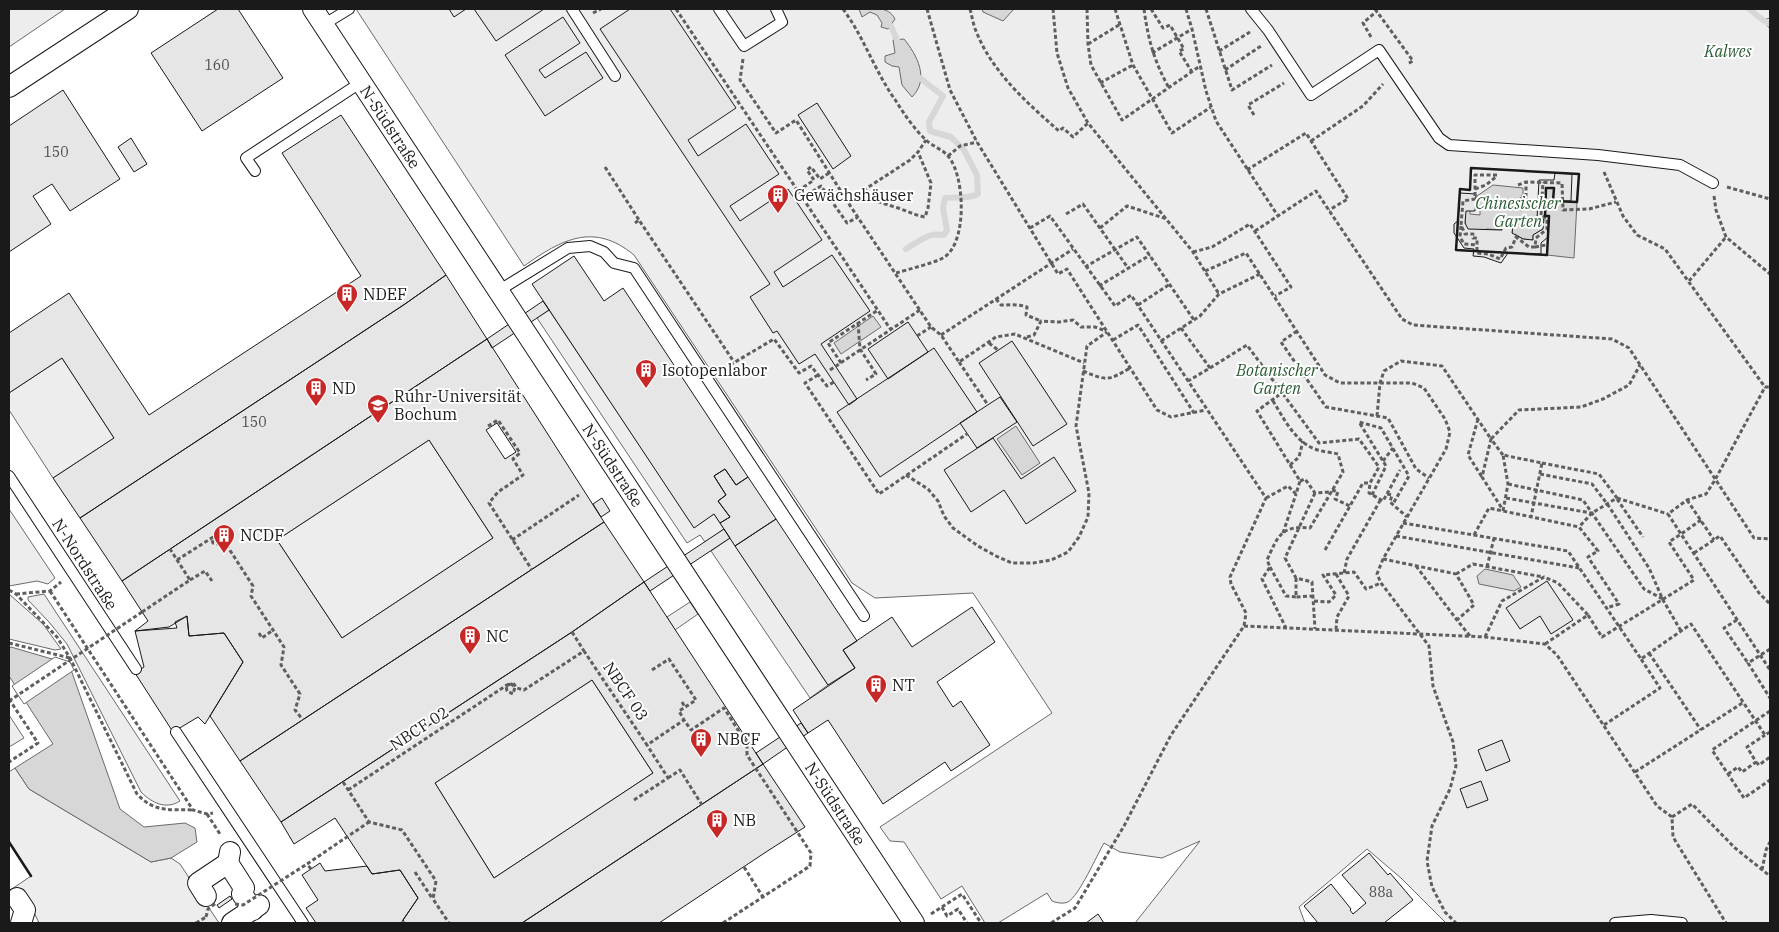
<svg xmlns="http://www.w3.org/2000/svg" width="1779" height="932" font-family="'IBM Plex Serif',serif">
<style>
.green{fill:#ededed;stroke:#6a6a6a}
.water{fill:#d7d7d7;stroke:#6a6a6a}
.pier{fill:#fff;stroke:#6a6a6a}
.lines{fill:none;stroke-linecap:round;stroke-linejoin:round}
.stream{stroke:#d7d7d7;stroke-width:6}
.building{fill:#e6e6e6;stroke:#1a1a1a;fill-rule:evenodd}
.lane-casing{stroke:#1a1a1a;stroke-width:12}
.street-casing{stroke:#1a1a1a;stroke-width:22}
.path{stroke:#5f5f5f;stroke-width:3;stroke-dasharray:4 2.5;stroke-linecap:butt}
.lane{stroke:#fff;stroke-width:10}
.street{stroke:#fff;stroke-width:20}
.path-bridge{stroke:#5f5f5f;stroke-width:3;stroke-dasharray:4 2.5;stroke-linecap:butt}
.wall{stroke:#1a1a1a;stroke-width:2.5}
.labels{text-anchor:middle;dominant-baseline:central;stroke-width:4;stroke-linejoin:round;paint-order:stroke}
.number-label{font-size:14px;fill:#4d4d4d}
.park-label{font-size:16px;font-style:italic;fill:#2b5a34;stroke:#fff}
.street-label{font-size:16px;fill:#1a1a1a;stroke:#fff}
.poi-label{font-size:16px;fill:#1a1a1a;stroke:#fff;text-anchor:start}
</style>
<rect width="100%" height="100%" fill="#fff"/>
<path class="green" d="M9 9H65L9 47Z
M356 9H1770V18L1763 20 1770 29V923H1446L1401 878 1367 849 1299 907 1305 923H1135L1200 841 1162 858 1120 852 1104 843C1097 855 1079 896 1068 902 1063 904 1057 903 1052 901L1047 893 998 923H985L962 886 941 899 904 842 890 841 880 827 1052 713 973 593 875 598 852 583 634 255C594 222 562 239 524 266Z
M549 310 694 527 714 514 724 529 705 542 700 535 687 543 537 318Z
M62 358 114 438 53 478 9 410V393Z
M429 440 493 538 342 638 277 540Z
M9 509 55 578 48 584 37 581 9 586Z
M730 538 828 685 810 698 711 551Z
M9 594 43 624 61 649 55 650 9 639Z
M44 594 180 801C166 810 152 803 141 792L67 644 49 622 28 600V597Z
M690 602 698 614 675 630 667 617Z
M592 680 653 773 494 878 435 783Z
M9 715 24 738 9 747Z
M15 768 29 789 151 862 171 858 180 864 219 923H39L25 893 9 903V891L31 876 9 842V772Z"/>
<path class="water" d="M859 9C872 9 888 5 895 19L888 29 881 27 882 23 877 15 870 12 862 17Z
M982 9H1014L1003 21 983 12Z
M904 39C917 55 930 79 912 97L902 85 899 67 892 66 885 62V56L895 53 893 40Z
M1493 185 1523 188V196L1515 201 1517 209 1538 208 1537 219H1544L1543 229 1533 235V240L1523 239 1515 234 1511 243 1513 225H1502V230L1486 229V240L1466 231 1464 206H1470V214L1480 215V206H1477V196Z
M1546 188H1554L1553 201 1577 202 1574 258 1547 255 1549 216H1545Z
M873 316 881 327 841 354 834 343Z
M1016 426 1040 463 1022 475 997 439Z
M1485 569 1513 575 1521 587 1514 591 1479 584 1477 576Z
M11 647 69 664 120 809 144 827 185 823 195 828 197 842 171 858 151 862 29 789 15 768 53 744 9 676V648Z"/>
<path class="pier" d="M55 657 70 662 74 670 24 704 12 686Z"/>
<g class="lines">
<path class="stream" d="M1749 9 1763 20 1770 24
M891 26 897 40
M906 249C909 247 928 235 932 235 935 234 940 235 944 235L947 230 943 208 945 198C957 196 966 200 978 194L977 175 964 150 951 137 930 131 929 122 943 96 920 78"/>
</g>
<path class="building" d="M218 9H238L283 78 202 131 151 53Z
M449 9H466L454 17Z
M474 9H544L496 41Z
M630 9H670L736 108 688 140 698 156 746 124 779 174 730 206 740 221 788 189 822 240 774 272 783 287 832 255 870 311 821 344 857 399 849 405 815 354 799 364 777 331 773 333 750 297 770 284 600 29Z
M563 17 580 43 539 70 545 78 586 52 603 78 545 116 505 55Z
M63 90 120 179 70 211 52 184 33 196 51 224 9 252V126Z
M817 103 851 156 833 169 798 115Z
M341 115 446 275 405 304 80 518 53 478 114 438 62 358 9 393V333L69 293 149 415 361 276 282 153Z
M131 138 147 164 134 172 118 147Z
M1555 173 1572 174 1571 201H1553L1554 188H1546L1545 216H1549L1548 237 1541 243V254L1508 253 1501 263 1484 257 1473 256 1474 249 1464 248 1454 233V224L1458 221 1460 193 1476 194 1475 211H1466L1465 223 1468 229 1502 230V225H1513L1512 233 1523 239 1533 240V235L1543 229 1544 219H1537L1539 180H1554Z
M1522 195 1526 199H1531L1529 203 1530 208H1525L1521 211 1520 206 1515 203 1521 201Z
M574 256 604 301 623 288 748 477 736 485 725 469 714 476 726 495 718 501 730 517 720 523 714 514 694 528 532 284Z
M446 275 487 339 122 581 80 518 405 304Z
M543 301 549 310 492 348 487 339Z
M908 322 928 352 888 379 868 349Z
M487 339 604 522 240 761 210 716 243 662 224 633 189 636 187 616 169 627 135 631 148 621 122 581ZM429 440 493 538 342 638 277 540Z
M1012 341 1067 424 1033 446 979 363Z
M934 348 977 412 880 477 837 412Z
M1000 397 1017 422 977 448 960 423Z
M497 423 516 452 505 459 486 430Z
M993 438 1021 479 1054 457 1076 491 1026 524 1004 490 971 512 944 470Z
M725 469 736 485 748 477 776 519 735 546 720 523 730 517 718 501 726 495 714 476Z
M602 498 610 511 601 517 593 504Z
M776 519 857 641 843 650 855 668 828 685 735 546Z
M604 522 644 582 572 632 281 822 240 761Z
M724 529 730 538 650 591 644 582Z
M1547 581 1573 620 1551 634 1540 616 1520 629 1506 608Z
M644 582 763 764 522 923H405L403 920 418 898 400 870 372 874 335 818 294 844 281 822 572 632ZM592 680 653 773 494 878 435 783Z
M972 607 995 642 937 682 953 707 961 701 990 745 951 771 945 762 883 804 828 720 808 733 793 710 855 668 843 650 892 617 912 647Z
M187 616 189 636 224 633 243 662 205 724 198 717 173 732 135 673 144 667 135 631 177 628 175 622Z
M801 723 808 733 763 764 756 753Z
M1502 740 1510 761 1486 771 1478 750Z
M763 764 805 827 766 852 659 923H522Z
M1481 781 1488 800 1467 808 1460 789Z
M1369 853 1388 875 1390 873 1413 900 1384 923H1318L1304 906 1331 884 1351 909 1350 910 1353 914 1366 903 1342 875Z
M320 863 325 871 367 866 372 874 400 870 418 898 401 923H316L306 908 318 900 302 875Z
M230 896 232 899 219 908 217 905Z
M1098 914 1104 923H1086Z"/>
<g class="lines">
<g class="lane-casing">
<path id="lane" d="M572 9 615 76
M719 9 744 46 782 22 776 9
M1251 9 1268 30 1311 95 1379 50 1439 138 1449 145 1598 155 1680 165 1713 183
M323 25 349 9
M255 171 246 158 360 83
M498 291 568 248 590 246 604 252 614 263 634 268 864 616
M9 476 136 669
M176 732 303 923
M1615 923 1651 920 1682 923"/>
</g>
<g class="street-casing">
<g id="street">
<path id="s1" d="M313 9 914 923"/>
<path d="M9 87 128 9"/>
<path d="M230 852 228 863 244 888 242 894 253 910"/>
<path d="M206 896 198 883 228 863"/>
<path d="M17 898 25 910 21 923"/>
<path d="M232 923 259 905"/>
</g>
</g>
<path class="path" d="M676 9 891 330
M843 9C864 37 875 72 896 101 904 114 915 130 926 140 932 146 942 149 948 156 965 175 968 244 943 258 931 264 909 269 896 273
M927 9 950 90 977 142 1058 274 1067 269 1157 410 1171 417 1206 410
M970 9C972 16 973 24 976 31 992 72 1027 103 1059 131L1063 128 1073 137 1088 123
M1053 9 1057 53 1068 88 1088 123 1193 252 1219 294
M1087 9 1088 44 1091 65 1122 120 1200 66
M1115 9 1133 65 1172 133 1211 107
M1144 9C1148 39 1154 61 1169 88
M1151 9 1163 28 1170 25 1184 49 1179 51 1192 72
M1186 9 1192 29 1206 91 1216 121 1278 216
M1206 9 1232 90 1272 65
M1375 9 1413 61 1407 64
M593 13 601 9
M1371 37 1363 23 1377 11
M1088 44 1119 25
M1219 51 1250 32
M1152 53 1192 29
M743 59 740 80 776 133 796 120 847 201 931 327 941 335 959 362 996 337 1015 334 1084 363
M1225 70 1261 46
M1100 83 1133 65
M1254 115 1248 105 1284 83
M1311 141 1363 106 1383 84
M948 156 960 146 977 142
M605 167 639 220
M1247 170 1306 133 1348 199 1329 210
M1604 172 1623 216 1637 235 1665 249 1765 387H1770
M1497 175H1475V199L1463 201 1461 225 1465 234H1473V238H1477V253L1488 254 1500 259 1506 248 1512 247 1516 237 1529 247H1535L1536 238 1547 229V218L1541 216 1543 182
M1518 185 1526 182 1562 183 1563 210 1589 209 1616 202
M1727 187 1770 199
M1475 189 1486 185 1497 176
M798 191 814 180 807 170 811 167 820 179 829 173
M860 193C872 200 885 204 898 208 907 211 915 215 925 217L928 208 931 183 918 152
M807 195 821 186 847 223 858 217
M1714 196 1716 210 1726 237 1770 274
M847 201 910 160 918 152 926 140
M1523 203 1526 196V182
M1066 214 1083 204 1128 268
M635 223 639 220 734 362
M1461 226 1460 237 1464 244 1477 245
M1030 228 1050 216 1115 306 1131 295 1266 498 1230 577 1231 584 1246 613 1244 626 1171 735 1124 826 1075 908 1051 923
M1100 228 1127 206 1167 219
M1255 231 1316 191 1402 319 1413 325 1612 339 1629 348 1754 538 1770 539
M1535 247 1546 245
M1193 252 1212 247 1250 224 1291 287 1275 296
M1085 267 1137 237 1194 320
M1205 271 1246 253 1325 375 1340 383H1412L1424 388 1445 419 1450 432 1446 449 1383 559 1377 574 1381 583 1429 646 1433 686 1453 742 1456 766 1450 789 1432 826 1427 861 1432 887 1445 912 1456 923
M1689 281 1726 237
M1099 286 1150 255
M996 299 1001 305C1011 305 1018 304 1027 307L1026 315 1041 321
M1138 305 1170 284
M858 323 860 349 876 374 866 380
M1181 328 1210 368 1188 381
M1297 331 1281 342 1326 407 1388 418 1416 469 1429 478
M941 335 1073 249
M917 336 931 327
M1027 337 1034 335 1041 321 1059 322 1073 320 1081 327H1095L1106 331
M1113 340 1138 325 1194 413
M1161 341 1200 316 1219 294 1260 274
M989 343 998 350
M959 362 988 405
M841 363 828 343 878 310
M730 365 774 339 799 373 811 366 827 386 834 382
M1210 368 1247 345 1319 443 1359 439 1379 467 1370 483 1369 493 1383 501 1387 494 1392 495 1390 502 1407 517
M830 370 920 310
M1083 371C1107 381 1108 381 1130 368
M818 375 805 383 879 494 967 434
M1273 401C1283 417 1295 442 1315 449 1322 452 1331 452 1338 454L1343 472 1310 528C1281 525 1278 536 1267 560L1270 567 1262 579 1286 628
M1377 416 1380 383 1384 371 1401 361 1442 366 1491 439 1519 410 1581 407 1603 399 1629 385 1640 365
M1478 419 1468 455 1482 477
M488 426 498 420 520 453 513 459 523 475 498 492 489 503 532 570
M1503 455 1491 439 1482 477 1503 510
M1383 461 1393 448
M1542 463 1599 474 1617 498 1592 513 1579 527
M1290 465 1299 457 1303 441
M1540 474 1592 484 1608 505 1649 568 1663 600 1681 631
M906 475 928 489 938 501 944 516 953 528 978 546 996 556 1012 563H1033L1051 560 1068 552 1079 537 1088 517 1089 493 1076 426 1087 346 1107 332
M1300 481 1305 479 1315 493 1330 492
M1508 484 1583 500 1644 589 1663 599
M1332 490 1338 492 1335 499 1350 506
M1315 493 1285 558 1296 578 1312 582 1315 629
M1387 494 1400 470
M1372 495 1386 466 1359 422 1381 428 1409 476 1393 504
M1266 498 1288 486 1296 494 1300 481 1257 411 1283 392
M1506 498 1591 513
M1617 498 1668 514
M1617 499 1643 537
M1687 500 1714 540
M1503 511 1508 484 1503 455 1542 463 1531 517
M1701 520 1681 534 1770 670
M1403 523 1568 551 1641 659 1691 624 1765 735 1770 732
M1283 533 1296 494
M1474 535 1489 508 1579 527 1598 551 1588 557 1619 604 1606 608
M1396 536 1579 568
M512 540 579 495
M1325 550 1363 483H1370
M1694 553 1720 536 1759 593 1770 604
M1383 559 1456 574 1474 605 1457 620 1470 636
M177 560 218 534 221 539V542L218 544 213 543 212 540 215 536 220 535 222 538 253 586 251 596 284 647 281 665 300 694 295 710 303 720
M1416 566 1457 620
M1270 567 1286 596 1296 597
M1487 567 1494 538
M1344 573 1347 559 1381 499
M1336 574 1349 596 1337 617 1336 630
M1456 574 1473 564 1543 577
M1296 578V597L1313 596
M190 580 205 571 212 581
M9 590 16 594 57 637 70 658 137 794C155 813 169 809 193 810
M50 591 193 810 207 814 213 813
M16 594 50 591 61 582
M1314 601 1329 602 1336 595 1323 575 1354 572 1366 589 1381 583
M142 612 190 580 170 549
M1588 615 1602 637 1694 580 1669 542 1681 534 1668 514 1687 500 1706 494 1715 480 1765 387
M1737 620 1724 628 1748 663
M1244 626 1485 637 1545 644 1557 655 1657 806 1672 817 1673 837 1726 923
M572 632 584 651
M259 633 262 638 273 630
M1485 637 1502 601 1544 577 1558 583 1588 615 1545 644
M9 643 70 658
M1770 649 1748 663 1770 698
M1649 653 1701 730
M652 670 669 659 696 700 679 711 684 720
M9 699 38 743 9 762
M682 702 685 707
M1770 711 1712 750 1744 798 1770 780
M1604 725 1660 688 1641 659
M1756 762 1759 765 1770 757
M1635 772 1744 702
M1728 774 1738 767 1742 772 1756 762 1747 747 1765 735
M668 778 680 770 702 805
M343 782 369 822 402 830 436 881 433 899 449 923
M348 790 510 683 515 687 513 694 507 691 506 686 513 683 517 688 524 690 584 651 647 745 684 720 691 730 724 708 747 744V755L811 853 810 866 723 923
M634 800 668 778 647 745
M207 814 220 834
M1672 817 1692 804 1735 848 1770 876
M744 867 763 897
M311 869 307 864 369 822
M1762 870 1766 850 1770 842
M415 872 432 898
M942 907 947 916 958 909 967 923
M931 914 962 894 981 923
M196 923 206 917"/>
<use href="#lane" class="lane"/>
<use href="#street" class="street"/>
<path class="path-bridge" d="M9 701 142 612
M235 904 243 905 307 864
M206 917 208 909 216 903"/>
<path class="wall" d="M1471 168 1579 174 1577 202 1553 201 1554 188H1546L1545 216H1549L1547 255 1456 250 1460 189 1470 190Z
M9 842 31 876"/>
</g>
<defs>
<g id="building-pin" transform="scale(1.125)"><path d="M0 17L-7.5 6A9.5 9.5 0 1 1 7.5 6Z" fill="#c62828" stroke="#fff"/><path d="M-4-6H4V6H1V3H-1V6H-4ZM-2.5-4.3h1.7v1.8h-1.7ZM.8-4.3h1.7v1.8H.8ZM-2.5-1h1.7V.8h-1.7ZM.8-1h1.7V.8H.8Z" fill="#fff"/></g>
<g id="university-pin" transform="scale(1.125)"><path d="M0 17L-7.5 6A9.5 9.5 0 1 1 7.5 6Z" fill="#c62828" stroke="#fff"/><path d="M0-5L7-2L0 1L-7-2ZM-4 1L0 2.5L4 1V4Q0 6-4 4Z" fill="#fff"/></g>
</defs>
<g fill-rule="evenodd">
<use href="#building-pin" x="778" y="195"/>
<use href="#building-pin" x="347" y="294"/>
<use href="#building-pin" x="646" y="370"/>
<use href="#building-pin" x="316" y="388"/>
<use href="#university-pin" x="378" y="405"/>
<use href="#building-pin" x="224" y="535"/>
<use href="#building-pin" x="470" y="636"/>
<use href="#building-pin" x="876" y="685"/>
<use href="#building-pin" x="701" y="739"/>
<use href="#building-pin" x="717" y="820"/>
</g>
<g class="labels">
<g class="number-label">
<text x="217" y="65">160</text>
<text x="56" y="152">150</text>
<text x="254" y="422">150</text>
<text x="1381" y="892">88a</text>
</g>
<g class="park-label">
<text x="1728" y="51">Kalwes</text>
<text x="1518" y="203">Chinesischer<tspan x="1518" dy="18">Garten</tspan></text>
<text x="1277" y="370">Botanischer<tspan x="1277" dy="18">Garten</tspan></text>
</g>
<g class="street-label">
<text stroke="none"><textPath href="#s1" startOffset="141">N-Südstraße</textPath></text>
<text stroke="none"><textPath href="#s1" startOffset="546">N-Südstraße</textPath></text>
<text transform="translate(85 564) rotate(57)">N-Nordstraße</text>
<text transform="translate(626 691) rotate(56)">NBCF 03</text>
<text transform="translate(419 728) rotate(-33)">NBCF 02</text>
<text stroke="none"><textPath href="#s1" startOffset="951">N-Südstraße</textPath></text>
</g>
<g class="poi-label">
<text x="794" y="195">Gewächshäuser</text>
<text x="363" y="294">NDEF</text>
<text x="662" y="370">Isotopenlabor</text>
<text x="332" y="388">ND</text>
<text x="394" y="396">Ruhr-Universität<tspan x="394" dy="18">Bochum</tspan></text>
<text x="240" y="535">NCDF</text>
<text x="486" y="636">NC</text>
<text x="892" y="685">NT</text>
<text x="717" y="739">NBCF</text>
<text x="733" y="820">NB</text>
</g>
</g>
<rect width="1779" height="932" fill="none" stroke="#1a1a1a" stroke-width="20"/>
</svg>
